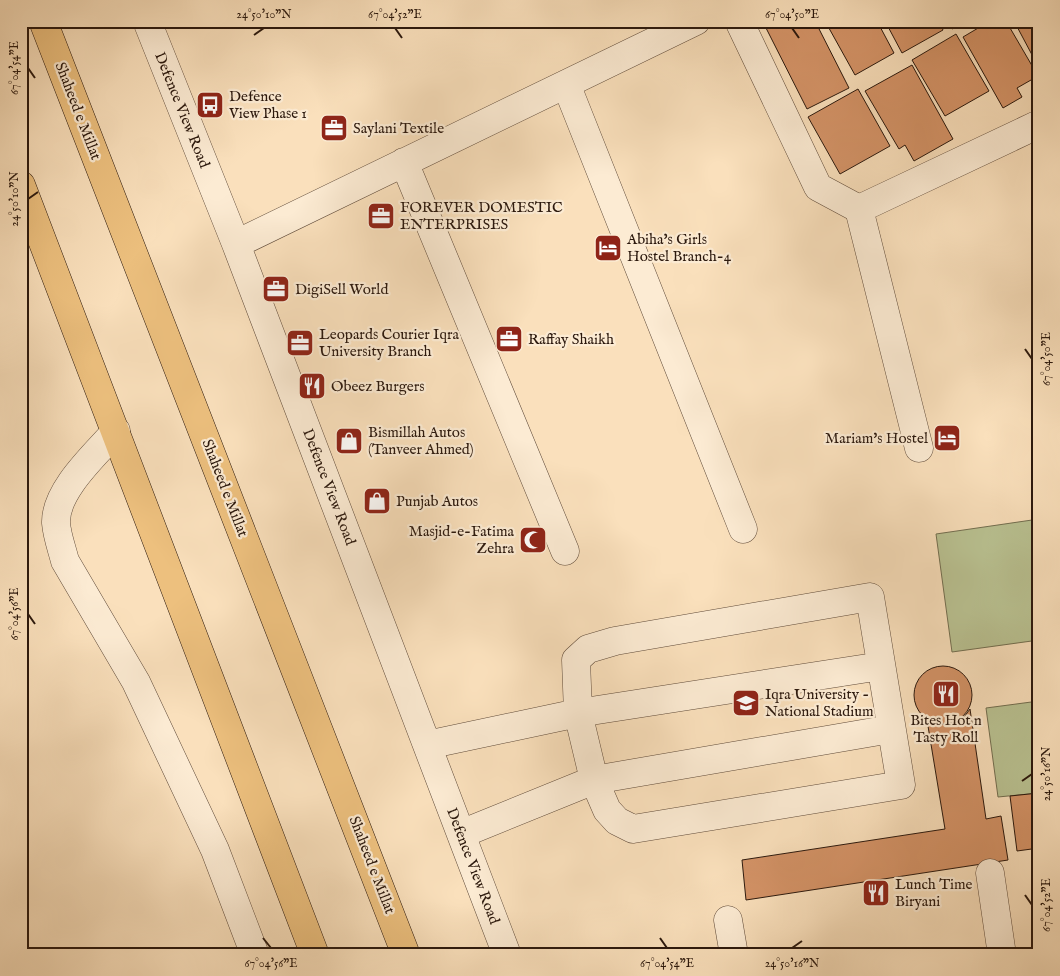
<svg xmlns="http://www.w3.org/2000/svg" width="1060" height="976" font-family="'IM FELL English',serif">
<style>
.green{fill:#bac393;stroke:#726e50}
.building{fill:#d49367;stroke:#2b180d}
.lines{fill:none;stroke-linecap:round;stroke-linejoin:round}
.minor-casing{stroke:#5f4a39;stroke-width:29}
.major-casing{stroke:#2b180d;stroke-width:29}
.minor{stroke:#fcebd3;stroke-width:28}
.major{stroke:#edc07e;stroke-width:28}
.ticks{fill:none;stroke:#2b180d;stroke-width:2}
.labels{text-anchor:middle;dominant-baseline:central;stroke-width:4.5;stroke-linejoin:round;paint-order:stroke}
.poi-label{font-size:15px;fill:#2b180d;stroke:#fcebd3;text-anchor:start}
.street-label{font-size:15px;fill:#2b180d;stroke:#fcebd3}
.neatline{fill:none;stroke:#2b180d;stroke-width:2}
.ticks-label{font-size:12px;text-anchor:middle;fill:#2b180d}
</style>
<rect width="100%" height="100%" fill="#fae0bc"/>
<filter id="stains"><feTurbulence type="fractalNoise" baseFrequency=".004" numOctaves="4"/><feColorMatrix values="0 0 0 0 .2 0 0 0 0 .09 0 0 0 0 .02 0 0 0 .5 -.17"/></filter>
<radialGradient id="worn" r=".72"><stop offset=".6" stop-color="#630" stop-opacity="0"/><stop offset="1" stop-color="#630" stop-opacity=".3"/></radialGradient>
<path class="green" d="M1039 519V640L952 652 936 534Z
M1039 701V793L998 797 986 708Z"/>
<path class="building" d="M773 21H815L849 88 807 109 765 26Z
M825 21H877L894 53 855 75Z
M885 21H939L943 30 902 53Z
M949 21H967L952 29Z
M990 21H1006L1038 76 1017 88 1022 97 1003 108 963 37Z
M1014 21H1039V68Z
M956 34 989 91 945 116 912 60Z
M912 65 953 139 914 161 905 145 899 149 865 91Z
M858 89 890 146 840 174 808 117Z
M914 695a29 29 0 1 1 58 0a29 29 0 1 1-58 0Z
M970 709 986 819 1001 816 1008 860 746 900 742 860 945 829 927 720 946 725 964 717Z
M1039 793V848L1017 851 1010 796Z"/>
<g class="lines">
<g class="minor-casing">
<path id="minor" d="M147 21 236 244 507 955
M739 21 818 187 859 209 919 448
M566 84 743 529
M404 162 565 551
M859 209 1039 124
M236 244 696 21
M116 431C96 454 55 490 56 523 57 536 62 549 65 561L136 682 215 850 255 955
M870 597 901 785 633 829 617 821 607 810 594 780 578 713 576 660 588 649 615 641Z
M427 745 578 713 881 666
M461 834 594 780 891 729
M990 873 1002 955
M728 920 734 955"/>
</g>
<g class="major-casing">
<path id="major" d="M43 21 406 955
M21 185 315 955"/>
</g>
<use href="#minor" class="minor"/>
<use href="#major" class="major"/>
</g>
<path class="ticks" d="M395 28 402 38M792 28 799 38M254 35 264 28M28 68 35 78M28 199 38 192M1025 349 1032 359M28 614 35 624M1022 781 1032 774M1025 895 1032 905M263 938 271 948M660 938 667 948M792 948 802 941"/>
<defs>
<g id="bus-square" transform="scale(1.4375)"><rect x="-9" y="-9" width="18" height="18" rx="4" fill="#8f2418" stroke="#fcebd3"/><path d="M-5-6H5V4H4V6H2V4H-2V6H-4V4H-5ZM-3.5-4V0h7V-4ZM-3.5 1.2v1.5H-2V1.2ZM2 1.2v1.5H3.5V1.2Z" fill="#fff"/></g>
<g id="office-square" transform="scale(1.4375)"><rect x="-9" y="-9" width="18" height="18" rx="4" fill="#8f2418" stroke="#fcebd3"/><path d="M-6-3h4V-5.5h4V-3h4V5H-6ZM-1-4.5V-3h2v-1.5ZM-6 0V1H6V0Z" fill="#fff"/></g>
<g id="hotel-square" transform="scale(1.4375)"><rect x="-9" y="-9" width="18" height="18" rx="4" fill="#8f2418" stroke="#fcebd3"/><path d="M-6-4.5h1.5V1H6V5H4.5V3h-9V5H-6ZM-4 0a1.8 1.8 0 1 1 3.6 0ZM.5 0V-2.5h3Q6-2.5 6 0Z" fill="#fff"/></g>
<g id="restaurant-square" transform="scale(1.4375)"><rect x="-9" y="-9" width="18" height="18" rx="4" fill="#8f2418" stroke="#fcebd3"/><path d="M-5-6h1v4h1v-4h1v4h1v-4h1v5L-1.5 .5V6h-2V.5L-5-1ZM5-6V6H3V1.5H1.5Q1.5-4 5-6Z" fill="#fff"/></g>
<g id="shop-square" transform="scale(1.4375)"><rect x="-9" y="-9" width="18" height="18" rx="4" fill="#8f2418" stroke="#fcebd3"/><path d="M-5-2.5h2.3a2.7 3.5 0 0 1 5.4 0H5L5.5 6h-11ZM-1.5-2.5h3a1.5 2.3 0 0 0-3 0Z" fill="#fff"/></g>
<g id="mosque-square" transform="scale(1.4375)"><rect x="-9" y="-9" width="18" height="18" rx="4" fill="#8f2418" stroke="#fcebd3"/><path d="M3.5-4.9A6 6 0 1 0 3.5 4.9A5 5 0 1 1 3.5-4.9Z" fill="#fff"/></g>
<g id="university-square" transform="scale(1.4375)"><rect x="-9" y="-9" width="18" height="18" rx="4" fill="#8f2418" stroke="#fcebd3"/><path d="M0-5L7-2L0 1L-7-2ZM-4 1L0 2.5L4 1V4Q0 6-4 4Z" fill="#fff"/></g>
</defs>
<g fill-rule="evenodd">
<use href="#bus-square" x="210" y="105"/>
<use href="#office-square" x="334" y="128"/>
<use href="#office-square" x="381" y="216"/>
<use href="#hotel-square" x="608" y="248"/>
<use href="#office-square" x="276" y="289"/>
<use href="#office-square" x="509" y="339"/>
<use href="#office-square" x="300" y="343"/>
<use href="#restaurant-square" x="312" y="386"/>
<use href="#hotel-square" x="947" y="438"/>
<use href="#shop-square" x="349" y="441"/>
<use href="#shop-square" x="377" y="501"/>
<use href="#mosque-square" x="533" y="540"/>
<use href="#restaurant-square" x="946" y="694"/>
<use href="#university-square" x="746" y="703"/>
<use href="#restaurant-square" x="876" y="893"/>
</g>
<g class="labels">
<g class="poi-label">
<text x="229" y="96">Defence<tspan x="229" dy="17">View Phase 1</tspan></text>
<text x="353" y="128">Saylani Textile</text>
<text x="400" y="207">FOREVER DOMESTIC<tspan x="400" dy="17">ENTERPRISES</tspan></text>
<text x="627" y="239">Abiha's Girls<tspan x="627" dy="17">Hostel Branch-4</tspan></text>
<text x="295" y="289">DigiSell World</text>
<text x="319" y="334">Leopards Courier Iqra<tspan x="319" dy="17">University Branch</tspan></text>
<text x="528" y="339">Raffay Shaikh</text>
<text x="331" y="386">Obeez Burgers</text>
<text x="368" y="432">Bismillah Autos<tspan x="368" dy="17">(Tanveer Ahmed)</tspan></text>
<text x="928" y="438" text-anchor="end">Mariam's Hostel</text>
<text x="396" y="501">Punjab Autos</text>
<text x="514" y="531" text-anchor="end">Masjid-e-Fatima<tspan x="514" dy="17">Zehra</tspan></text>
<text x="765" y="694">Iqra University -<tspan x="765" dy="17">National Stadium</tspan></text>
<text x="946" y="720" text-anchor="middle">Bites Hot n<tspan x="946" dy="17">Tasty Roll</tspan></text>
<text x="895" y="884">Lunch Time<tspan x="895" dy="17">Biryani</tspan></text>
</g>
<g class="street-label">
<text transform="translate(182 110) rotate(68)">Defence View Road</text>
<text transform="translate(78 111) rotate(69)">Shaheed e Millat</text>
<text transform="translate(329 487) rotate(69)">Defence View Road</text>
<text transform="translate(225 488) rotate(69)">Shaheed e Millat</text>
<text transform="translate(372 865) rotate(69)">Shaheed e Millat</text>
<text transform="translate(473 866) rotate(69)">Defence View Road</text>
</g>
</g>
<rect width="1060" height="976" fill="none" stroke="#fae0bc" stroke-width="55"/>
<rect x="28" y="28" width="1004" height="920" class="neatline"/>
<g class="ticks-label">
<text x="264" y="18">24°50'10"N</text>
<text x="395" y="18">67°04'52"E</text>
<text x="792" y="18">67°04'50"E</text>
<text transform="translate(14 68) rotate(-90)" y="4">67°04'54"E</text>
<text transform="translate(14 199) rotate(-90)" y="4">24°50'10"N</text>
<text transform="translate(1046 359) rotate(-90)" y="4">67°04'50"E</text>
<text transform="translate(14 614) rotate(-90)" y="4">67°04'56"E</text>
<text transform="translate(1046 774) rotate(-90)" y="4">24°50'16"N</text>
<text transform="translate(1046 905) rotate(-90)" y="4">67°04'52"E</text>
<text x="271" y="967">67°04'56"E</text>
<text x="667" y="967">67°04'54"E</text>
<text x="792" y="967">24°50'16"N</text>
</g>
<rect width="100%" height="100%" filter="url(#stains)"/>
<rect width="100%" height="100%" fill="url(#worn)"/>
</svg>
